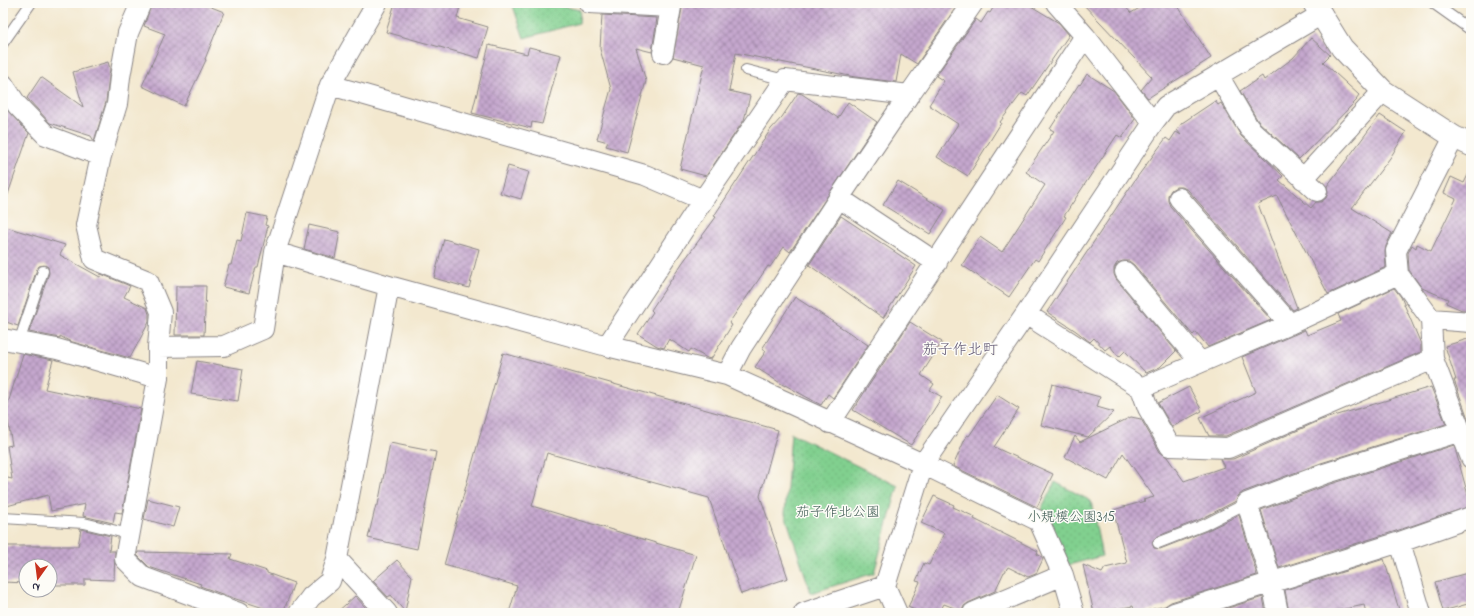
<svg xmlns="http://www.w3.org/2000/svg" width="1474" height="616" font-family="'Indie Flower','Klee One',sans-serif">
<style>
.park{fill:url(#park-dots);stroke:#527965}
.building{fill:url(#building-cross-hatch)}
.lines{fill:none;stroke-linecap:round;stroke-linejoin:round}
.lane-casing{stroke:#8a8585;stroke-width:12}
.street-casing{stroke:#8a8585;stroke-width:22}
.secondary-casing{stroke:#8a8585;stroke-width:24}
.lane{stroke:#fff;stroke-width:10}
.street{stroke:#fff;stroke-width:20}
.secondary{stroke:#fff;stroke-width:22}
.labels{text-anchor:middle;dominant-baseline:central;stroke-width:3;stroke-linejoin:round;paint-order:stroke}
.park-label{font-size:14px;fill:#435f58;stroke:#fdfcf7}
.neighbourhood-label{font-size:15px;fill:#5b516e;stroke:#fdfcf7}
</style>
<defs>
<pattern id="park-dots" width="8" height="8" patternUnits="userSpaceOnUse"><rect width="8" height="8" fill="#81d08f"/><path d="M2 2h.1M6 6h.1" fill="none" stroke="#6fb27c" stroke-width="1.8" stroke-linecap="round"/></pattern>
<pattern id="building-cross-hatch" width="8" height="8" patternUnits="userSpaceOnUse"><rect width="8" height="8" fill="#c5a7ce"/><path d="M0 0l8 8M0 8l8-8" fill="none" stroke="#a088a8"/></pattern>
</defs>
<rect width="100%" height="100%" fill="#fdfcf7"/>
<filter id="ink" filterUnits="userSpaceOnUse"><feTurbulence type="fractalNoise" baseFrequency=".025" numOctaves="2"/><feDisplacementMap in="SourceGraphic" scale="8" xChannelSelector="R" yChannelSelector="G"/><feConvolveMatrix kernelMatrix="1 2 1 2 8 2 1 2 1" color-interpolation-filters="sRGB"/></filter>
<filter id="wash" filterUnits="userSpaceOnUse"><feTurbulence type="fractalNoise" baseFrequency=".012" numOctaves="4" result="noise"/><feDisplacementMap in="SourceGraphic" scale="16" xChannelSelector="R" yChannelSelector="G"/><feGaussianBlur stdDeviation="0.9" result="paint"/><feColorMatrix in="noise" values="0 0 0 0 0 0 0 0 0 0 0 0 0 0 0 0 0 1.4 0 .05"/><feComposite in="paint" operator="in"/></filter>
<g filter="url(#wash)">
<rect width="100%" height="100%" fill="#f3e8cf"/>
<path class="park" d="M512 3H557V5L580 10 579 23 524 38Z
M791 433 898 486 874 573 811 593 785 514Z
M1055 482 1091 501 1102 556 1069 565 1041 509Z"/>
<g id="blocks">
<path class="building" d="M152 3H201L224 12 205 59 206 60 184 106 142 86 165 34 144 26Z
M395 3H461L457 18 488 27 479 58 386 32Z
M683 3H950L956 7 917 64 901 54 896 82 855 77 736 53 729 91 750 96 744 120 706 176 680 169 704 65 673 57Z
M996 3H1026L1059 23 1069 35 1027 96 1022 93 1000 122 1001 123 968 176 937 157 958 124 929 105 944 81 936 76 976 19 981 23 988 12 990 13Z
M1082 3H1122L1131 13 1148 3H1176L1211 58 1148 98 1141 90 1152 77Z
M602 15 657 18 652 52 636 48 646 81 627 152 606 146 608 142 597 139 611 89 600 49Z
M1311 38 1330 55 1323 62 1359 95 1356 99 1357 100 1299 159 1258 121 1240 91 1262 76 1264 80 1293 58Z
M489 45 527 54 529 47 561 55 542 124 532 122 531 128 472 113Z
M108 62 110 69 106 102 94 141 91 136 50 123 27 98 41 77 83 107 73 72Z
M1087 74 1114 91 1135 119 1122 138 1117 135 1064 216 1066 217 1038 261 1035 259 1009 297 962 265 980 237 1002 252 1045 185 1026 172 1054 131 1050 129 1079 84 1080 85Z
M798 93 802 94 838 118 848 102 877 122 790 252 784 247 770 267 768 266 729 323 732 325 711 359 707 358 691 349 689 352 669 339 664 348 657 346 638 334 653 312 651 310 683 262 716 217 714 216 771 129 782 117Z
M1215 101 1218 105 1221 103 1241 136 1283 176 1279 180 1311 208 1316 202H1321L1326 198 1328 193 1327 186 1380 115 1406 132 1390 158 1352 208 1392 233 1386 246 1385 252 1386 267 1328 294 1277 196 1258 204 1297 308 1293 310 1188 190 1182 187H1176L1171 190 1168 195V201L1170 206 1271 320 1208 347 1196 332 1193 335 1134 265 1129 261H1123L1117 263 1114 268V274L1116 279 1176 351 1160 367 1146 373 1125 351 1119 357 1110 346 1105 350 1094 338 1090 342 1076 331 1047 312 1135 180 1166 138 1170 141 1176 132 1181 135 1177 130 1182 123Z
M3 108 6 109 29 133 7 197 3 196Z
M508 166 529 172 521 199 500 193Z
M1471 169V310H1462L1446 303 1448 299 1422 288 1409 270 1408 253 1412 245 1416 248 1417 244 1431 251 1456 199 1444 193 1451 177 1464 183Z
M898 181 945 210 930 234 883 205Z
M247 213 267 217 265 225 268 226 258 267H256L249 293 223 287 229 265H231L237 240 241 241Z
M841 216 916 266 883 318 809 265Z
M309 225 340 232 335 258 304 249Z
M3 226 65 245 60 255 100 277 101 274 130 286 124 297 147 308 149 314V322L130 358 69 341 60 336V338L29 332 49 273 48 267 45 265 39 266 37 269 18 326 3 321Z
M444 239 479 249 469 288 434 278Z
M176 286H206L204 335H175Z
M1394 288 1401 297 1421 344V352L1226 436H1209L1200 418 1256 392 1242 357 1305 330 1307 335 1341 321 1338 314Z
M795 297 868 345 833 398 828 394 821 405 785 385V386L755 367 766 351 762 349Z
M910 322 942 342 921 375 934 384 930 390 942 397 911 445 853 410Z
M1471 338V424H1470L1454 380H1456L1445 346Z
M503 353 778 430 760 496 788 578 741 594 709 498 547 453 532 506 696 555 678 613H509L517 586 444 565Z
M23 354 53 360 45 389 141 409 122 513 115 512 113 523 83 516 85 504 51 511 48 495 3 507V477L12 479 7 446 12 445 6 410Z
M197 361 243 369 238 401 191 394Z
M1052 384 1100 397 1097 407 1114 412 1088 437 1041 425Z
M1189 387 1202 411 1172 427 1158 403Z
M1431 387 1446 424 1321 463 1243 492 1238 496 1236 501 1201 519 1156 537 1152 542 1154 548 1160 549 1206 531 1239 515 1257 575 1171 602 1165 606 1138 613H1135L1133 606 1094 613 1083 565 1102 573 1105 568 1127 563 1113 510 1145 501 1143 500 1154 497 1123 453 1108 480 1065 457 1075 436 1080 442 1131 417 1141 419 1160 452 1167 457 1184 481 1224 467 1220 459H1233L1321 420Z
M997 395 1019 409 994 447 1053 474 1037 507 953 466 967 435 969 436Z
M390 443 436 452 417 549 368 538 376 505H378Z
M1454 445 1471 506 1396 531 1279 568 1261 510 1328 485Z
M934 496 954 505 953 507 975 517 974 519 1038 551 1037 554 1042 557 1043 559 1036 574 1028 577 1008 567 1005 572H1004L995 591 968 603 964 606 962 611 944 604 939 613H921L908 607 920 582 916 581 924 563 929 565 944 533 921 523Z
M148 499 179 507 173 527 144 519Z
M81 529 111 536 109 551H115L114 580 85 579V585H50V566H26V583L3 582V546H78Z
M138 552 232 554 230 559 267 571V573L294 583 283 613H279L233 598 200 586 201 584 149 567 137 555Z
M1384 559 1400 613H1366L1364 605 1326 613H1289L1285 590Z
M397 560 412 576 405 612 391 595 388 597 373 581Z
M1471 572V603L1443 611 1435 582Z
M355 596 367 609 359 613H336Z
M1263 597 1266 613H1212Z"/>
</g>
</g>
<g filter="url(#ink)">
<use href="#blocks" fill-opacity="0" stroke="#8a8585" stroke-width="1"/>
<g class="lines">
<g class="lane-casing">
<path id="lane" d="M1433 3 1471 30
M3 43 31 3
M746 70 785 80
M19 342 43 271
M3 518 84 523 129 534
M1158 543 1204 525 1247 503"/>
</g>
<g class="street-casing">
<path id="street" d="M141 3 128 33 120 77 117 104 101 156 86 225 94 259 148 281 161 312 158 347V378L125 559 143 577 239 613
M589 3 671 7 672 3
M1056 3 1085 36 1153 123
M663 53 671 7
M1218 75 1249 128 1317 191
M3 84 17 105 46 135 101 156
M330 85 645 175 703 200
M909 95 973 3
M1303 179 1383 91
M839 198 937 263
M1179 198 1290 324
M275 252 389 286 607 346 727 375 923 464 1039 521 1063 575 1074 613
M1125 272 1200 362
M1026 314 1141 388 1148 408 1170 446 1228 448 1433 359 1431 319 1398 274 1396 251 1454 137
M1431 319 1471 322
M3 339 57 349 158 378
M607 346 703 200 785 80 909 95 839 198 741 348 727 375
M158 347 224 346 263 329 275 252 330 85 377 3
M1433 359 1471 458
M1141 388 1290 324 1398 274
M830 423 1085 36
M1400 542 1421 613
M337 559 387 613
M299 613 311 597 330 581 337 559 389 286
M804 613 885 586
M897 613 885 586 923 464 1026 314 1153 123 1166 106 1322 14
M973 613 1063 575
M1174 613 1400 542 1471 517
M1278 613 1272 583 1247 503 1324 474 1461 431"/>
</g>
<g class="secondary-casing">
<path id="secondary" d="M1314 3 1342 48 1383 91 1454 137 1471 145"/>
</g>
<use href="#lane" class="lane"/>
<use href="#street" class="street"/>
<use href="#secondary" class="secondary"/>
</g>
</g>
<g class="labels">
<g class="park-label">
<text x="838" y="512">茄子作北公園</text>
<text x="1071" y="517">小規模公園315</text>
</g>
<g class="neighbourhood-label">
<text x="960" y="350">茄子作北町</text>
</g>
</g>
<rect width="1474" height="616" fill="none" stroke="#fdfcf7" stroke-width="16"/>
<g transform="translate(38 578) rotate(194)"><circle r="19" fill="#fdfcf7" stroke="#a5a5ac"/>
<path d="M0-3L7 15L0 10L-7 15Z" fill="#c8321e"/>
<text y="-6" font-size="11" font-weight="bold" text-anchor="middle" fill="#22223b">N</text>
</g>
</svg>
